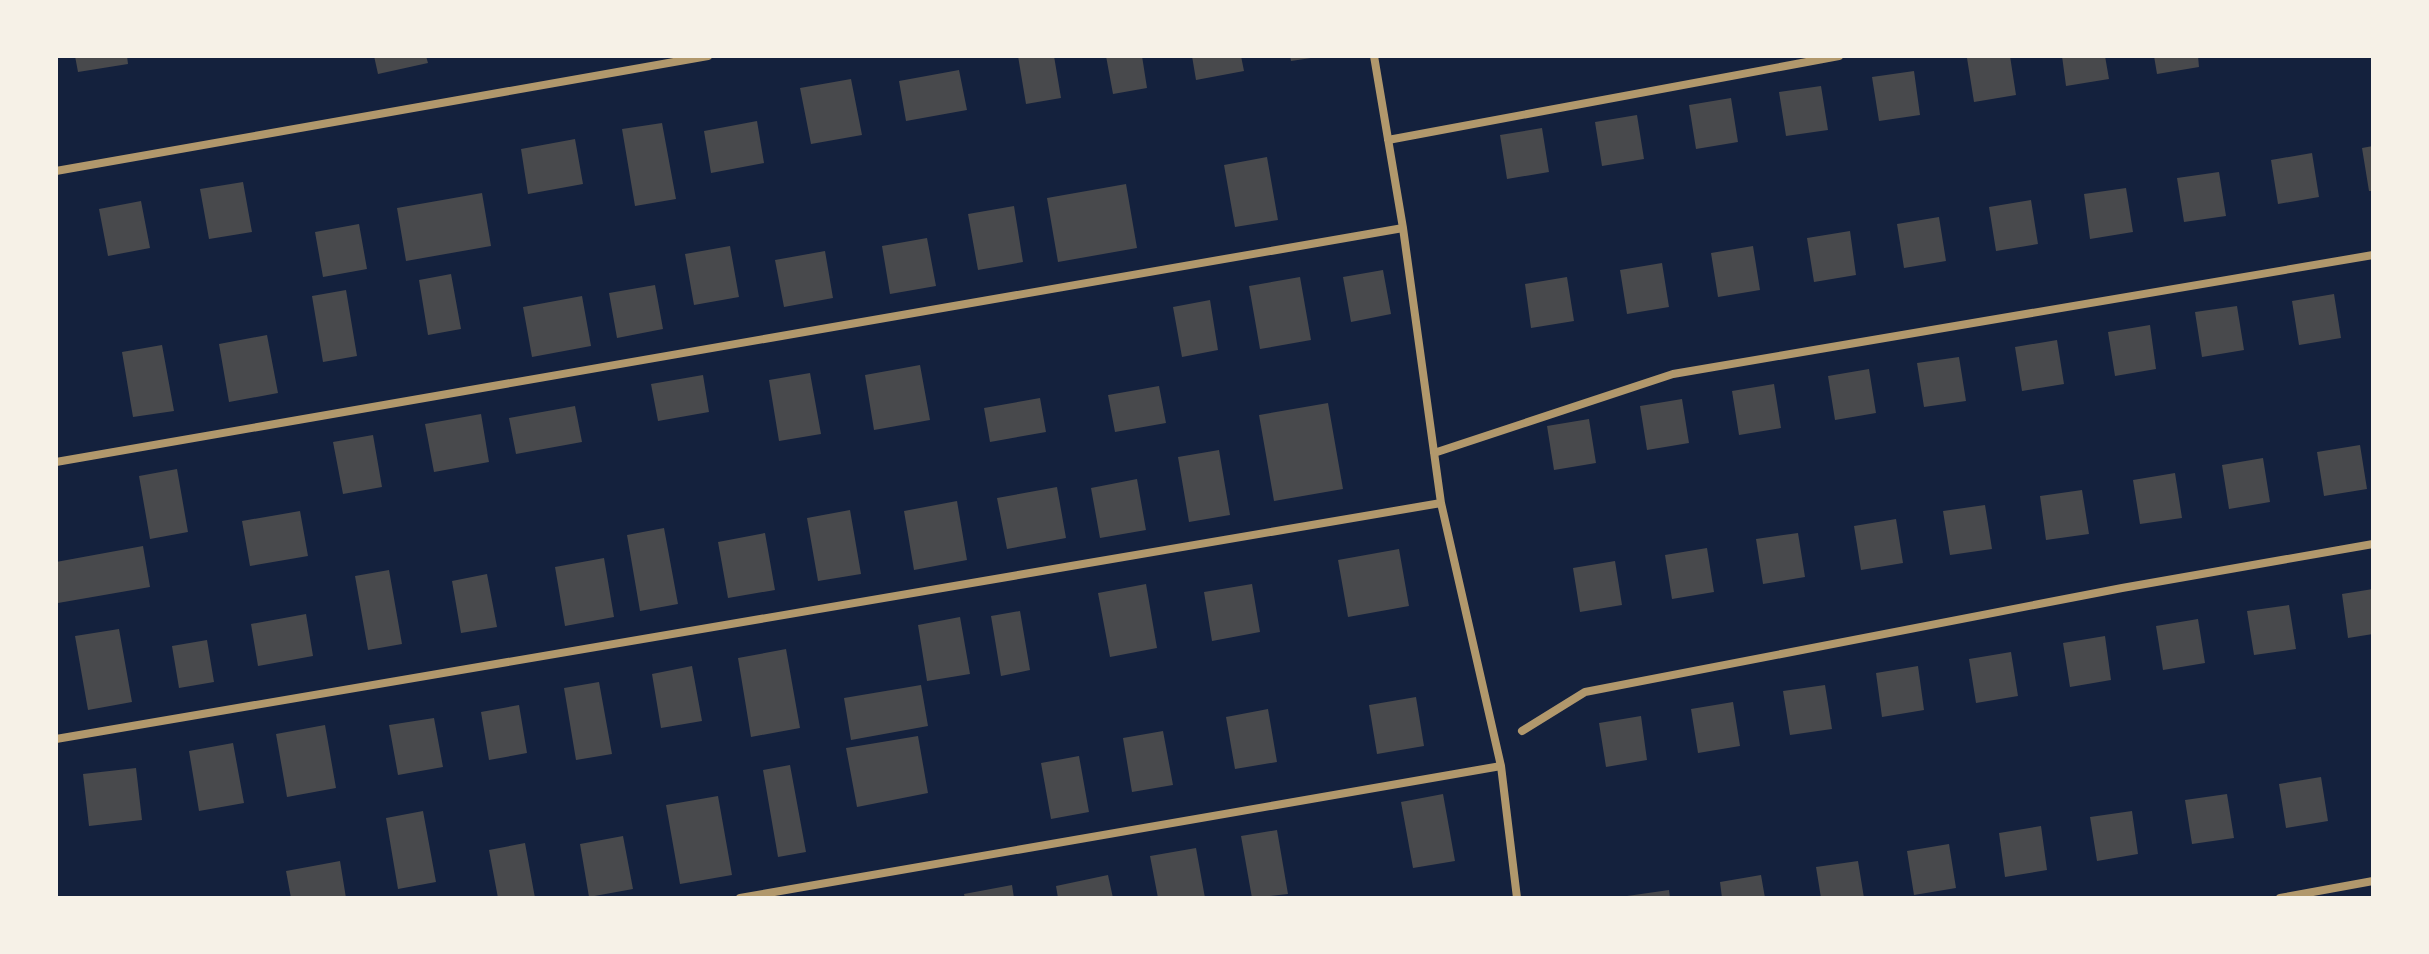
<svg xmlns="http://www.w3.org/2000/svg" width="2429" height="954" font-family="'Roboto Condensed',sans-serif">
<style>
.building{fill:#48494c}
.lines{fill:none;stroke-linecap:round;stroke-linejoin:round}
.minor{stroke:#b1986c;stroke-width:8}
</style>
<rect width="100%" height="100%" fill="#14213d"/>
<path class="building" d="M75 56H127L128 64 78 72Z
M374 56H426L428 63 378 74Z
M1018 56H1054L1061 98 1026 104Z
M1106 56H1142L1147 88 1113 94Z
M1192 56H1241L1244 71 1196 80Z
M1290 56H1311V58L1291 61Z
M1978 56H2010L2016 95 1974 102 1967 58Z
M2062 56H2105L2109 79 2066 86Z
M2154 56H2198L2199 67 2157 74Z
M959 70 967 110 906 121 899 81Z
M1914 71 1920 115 1879 121 1872 77Z
M851 79 862 135 811 144 800 88Z
M1821 86 1828 130 1786 136 1779 92Z
M1731 98 1738 142 1696 149 1689 105Z
M1637 115 1644 159 1602 166 1595 122Z
M757 121 764 163 711 173 704 131Z
M662 123 676 199 635 206 622 129Z
M1542 128 1549 172 1507 179 1500 135Z
M575 139 583 184 528 194 521 149Z
M2373 146V191H2369L2362 148Z
M2312 153 2319 197 2278 204 2271 160Z
M1267 157 1278 220 1235 227 1224 165Z
M2219 172 2226 216 2184 222 2177 178Z
M243 182 252 232 209 239 200 189Z
M1126 184 1137 248 1058 262 1047 198Z
M2126 188 2133 232 2090 239 2084 194Z
M482 193 491 246 406 261 397 208Z
M2031 200 2038 244 1996 251 1989 207Z
M141 201 150 248 108 256 99 209Z
M1014 206 1023 262 978 270 968 214Z
M1939 217 1946 261 1904 268 1897 224Z
M359 224 367 269 323 277 315 232Z
M1850 231 1856 275 1814 282 1807 238Z
M927 238 936 286 890 294 882 246Z
M730 246 739 297 694 305 685 254Z
M1753 246 1760 290 1718 297 1711 253Z
M825 251 833 298 784 307 775 260Z
M1662 263 1669 307 1627 314 1620 270Z
M1383 270 1391 314 1351 322 1343 277Z
M451 274 461 329 428 335 419 280Z
M1300 277 1311 340 1260 349 1249 286Z
M1567 277 1574 321 1531 328 1525 284Z
M655 285 663 329 617 338 609 293Z
M346 290 357 356 323 362 312 296Z
M2334 294 2341 338 2299 345 2292 301Z
M582 296 591 346 532 357 523 307Z
M1210 300 1218 350 1182 357 1173 307Z
M2237 306 2244 350 2202 357 2195 312Z
M2150 325 2156 369 2115 376 2108 332Z
M267 335 278 393 229 402 219 344Z
M2057 340 2064 384 2022 391 2015 347Z
M162 345 174 411 133 417 122 352Z
M1959 357 1966 401 1924 407 1917 363Z
M920 365 930 420 874 430 865 375Z
M1869 369 1876 413 1835 420 1828 376Z
M810 373 821 434 779 441 769 380Z
M703 375 709 412 658 421 651 384Z
M1774 384 1781 428 1739 435 1732 391Z
M1159 386 1166 423 1115 432 1108 395Z
M1040 398 1046 432 990 442 984 408Z
M1682 399 1689 443 1647 450 1640 406Z
M1328 403 1343 489 1274 501 1259 415Z
M575 406 582 442 516 454 509 418Z
M481 414 489 462 434 472 425 424Z
M1589 419 1596 463 1554 470 1547 426Z
M373 435 382 487 343 494 333 442Z
M2360 445 2367 489 2324 496 2317 452Z
M1219 450 1230 515 1189 522 1178 457Z
M2263 458 2270 502 2229 509 2222 465Z
M177 469 188 532 150 539 139 476Z
M2175 473 2182 518 2140 524 2133 480Z
M1137 479 1146 530 1100 538 1091 488Z
M1057 487 1066 538 1007 549 997 498Z
M2082 490 2089 534 2046 540 2040 496Z
M957 501 967 560 914 570 904 511Z
M1985 505 1992 549 1950 555 1943 511Z
M850 510 861 574 818 581 807 518Z
M300 511 308 556 250 566 242 521Z
M1896 519 1903 563 1861 570 1854 526Z
M664 528 678 604 640 611 627 535Z
M765 533 775 590 728 598 718 542Z
M1798 533 1805 577 1763 584 1756 539Z
M143 546 150 587 58 603 56 562Z
M1707 548 1714 592 1672 599 1665 555Z
M1399 549 1409 606 1348 617 1338 560Z
M604 558 614 617 565 626 555 567Z
M1615 561 1622 605 1580 612 1573 568Z
M389 570 402 644 368 650 355 576Z
M487 574 497 627 461 633 452 581Z
M1146 584 1157 648 1110 657 1098 593Z
M1252 584 1260 632 1212 641 1204 592Z
M2373 589V634L2348 638 2342 594Z
M2289 605 2296 649 2254 655 2247 611Z
M1020 611 1030 670 1001 676 991 616Z
M306 614 313 656 258 666 251 624Z
M960 617 970 674 927 681 918 625Z
M2198 619 2205 663 2163 670 2156 626Z
M119 629 132 702 88 710 75 636Z
M2105 636 2111 680 2070 687 2063 643Z
M207 640 214 682 179 688 172 646Z
M786 649 800 728 751 737 738 658Z
M2011 652 2018 696 1976 703 1969 659Z
M692 666 702 721 661 728 652 674Z
M1918 666 1924 710 1882 717 1876 673Z
M599 682 612 754 576 760 564 688Z
M921 685 928 726 851 740 844 698Z
M1825 685 1832 729 1790 735 1783 691Z
M1416 697 1424 746 1377 754 1369 705Z
M1733 702 1740 746 1698 753 1691 709Z
M519 705 527 753 489 760 481 712Z
M1268 709 1277 762 1235 769 1226 717Z
M1641 716 1647 760 1606 767 1599 723Z
M434 718 443 767 398 775 389 725Z
M325 725 336 788 287 797 276 734Z
M1163 731 1173 785 1132 792 1123 738Z
M918 736 928 793 857 807 846 748Z
M233 743 244 803 199 811 189 751Z
M1079 756 1089 812 1051 819 1041 763Z
M790 765 806 852 778 857 763 770Z
M136 768 142 820 89 826 83 774Z
M2321 777 2328 821 2286 828 2279 784Z
M1443 794 1455 861 1413 868 1401 802Z
M2227 794 2234 838 2192 844 2185 800Z
M718 796 732 875 680 884 666 805Z
M423 811 436 882 398 889 386 818Z
M2132 811 2138 854 2097 861 2090 817Z
M2041 826 2047 870 2005 877 1999 833Z
M1277 830 1288 894 1252 898 1241 836Z
M623 836 633 889 589 897 580 844Z
M525 843 535 898H498L489 850Z
M1949 844 1956 888 1914 895 1907 851Z
M1196 848 1205 898H1158L1150 856Z
M340 861 346 898H291L286 871Z
M1858 861 1864 898H1821L1816 867Z
M1108 875 1113 898H1058L1056 886Z
M1761 875 1765 898H1722L1720 882Z
M1012 885 1014 898H965L964 894Z
M1669 890 1670 898H1628L1627 896Z"/>
<g class="lines">
<path class="minor" d="M1374 56 1403 228 1441 503 1501 766 1517 898
M1388 140 1839 56
M56 171 708 56
M1434 453 1673 374 2373 255
M56 462 1403 228
M1522 731 1585 692 2122 588 2373 544
M56 739 1441 503
M740 898 1501 766
M2280 898 2373 881"/>
</g>
<rect width="2429" height="954" fill="none" stroke="#f6f1e7" stroke-width="116"/>
</svg>
